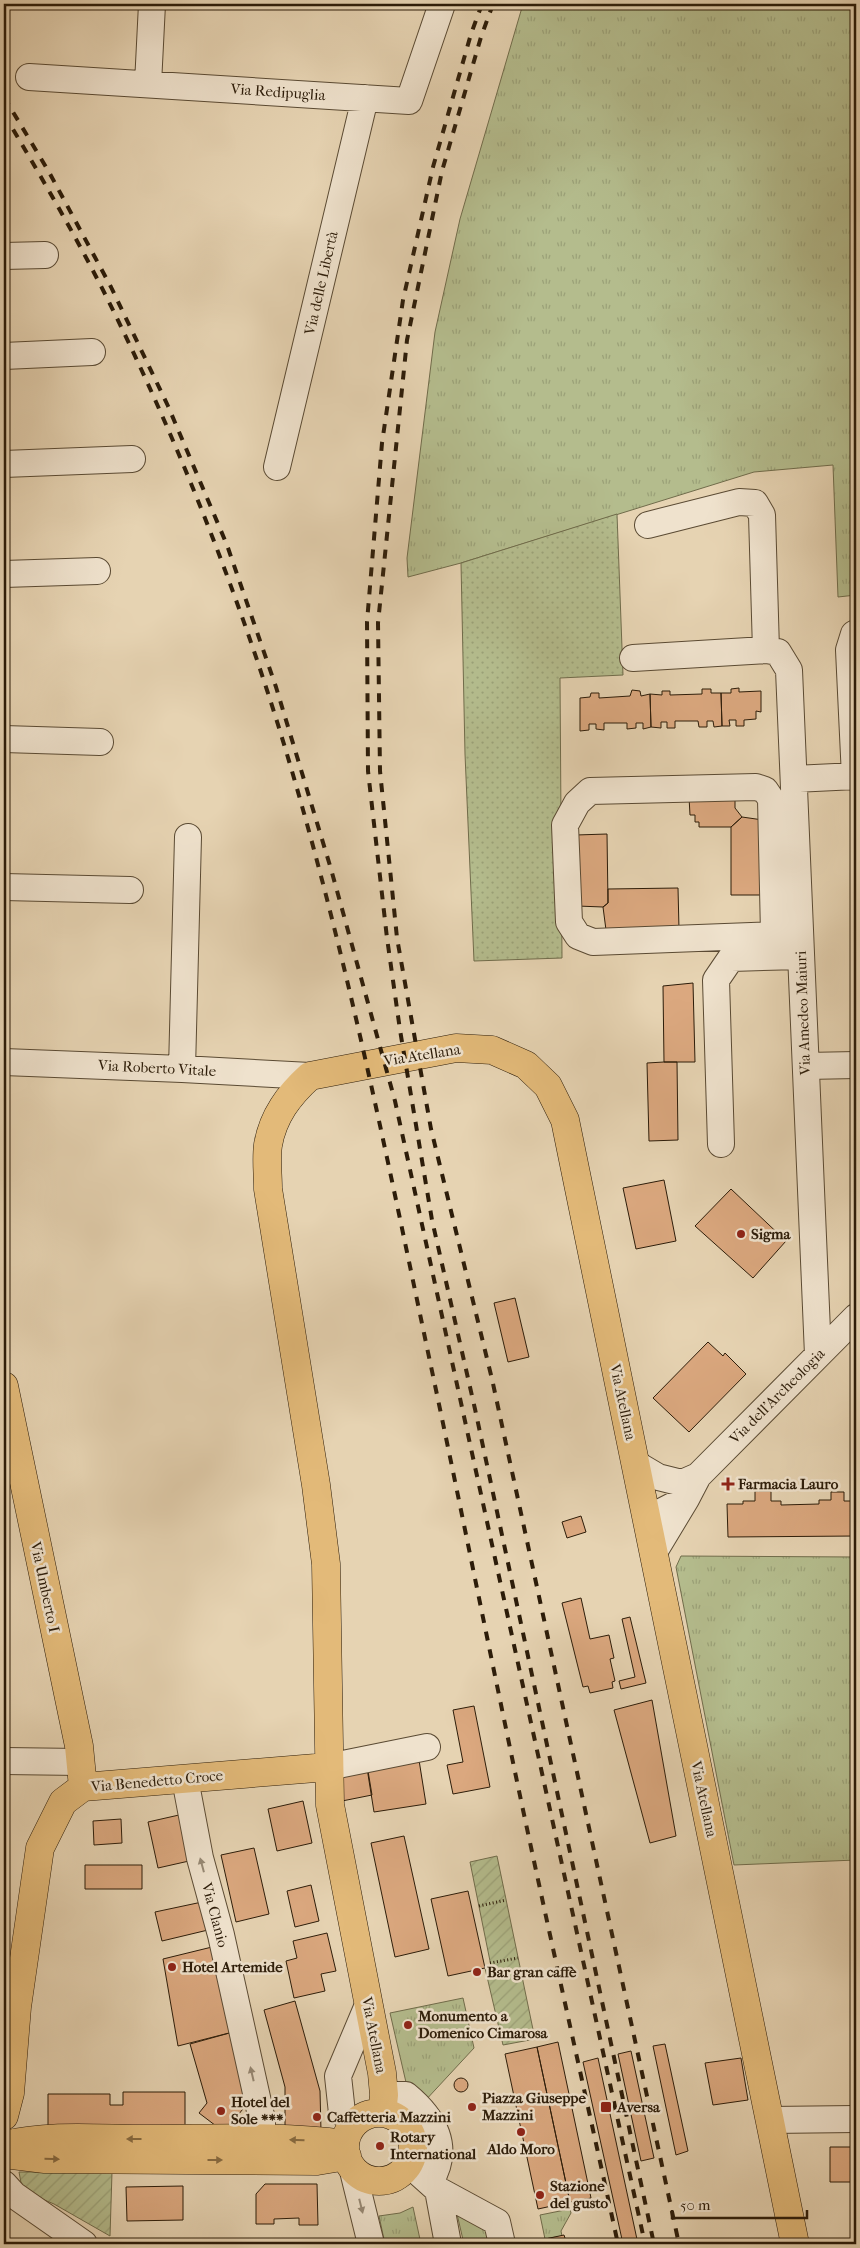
<svg xmlns="http://www.w3.org/2000/svg" width="860" height="2248" font-family="'IM FELL French Canon',serif">
<style>
.grass{fill:url(#grass-tufts);stroke:#706c4b}
.park{fill:url(#park-dots);stroke:#706c4b}
.garden{fill:url(#garden-furrows);stroke:#706c4b}
.building{fill:#dba87f;stroke:#2c1c09}
.lines{fill:none;stroke-linecap:round;stroke-linejoin:round}
.minor-casing{stroke:#5a4a33;stroke-width:28}
.major-casing{stroke:#2c1c09;stroke-width:29}
.path{stroke:#2c1c09;stroke-width:3;stroke-dasharray:1 2.5;stroke-linecap:butt}
.minor{stroke:#efe2cd;stroke-width:26}
.major{stroke:#e3ba79;stroke-width:28}
.rail{stroke:#2c1c09;stroke-width:4;stroke-dasharray:9 9;stroke-linecap:butt}
.oneway{fill:#978975}
.oneway2{fill:#886b41}
.poi-dot{fill:#8f2418;stroke:#efe2cd;stroke-width:2}
.labels{text-anchor:middle;dominant-baseline:central;stroke-width:5;stroke-linejoin:round;paint-order:stroke}
.street-label{font-size:15px;fill:#2c1c09;stroke:#efe2cd}
.poi-label{font-size:15px;font-weight:bold;fill:#2c1c09;stroke:#efe2cd;text-anchor:start}
</style>
<defs>
<pattern id="grass-tufts" width="24" height="20" patternUnits="userSpaceOnUse" patternTransform="scale(1.25)"><rect width="24" height="20" fill="#b4bc8d"/><path d="M3 7l-1-3M5 7V3M7 7l1-3M15 17l-1-3M17 17v-4M19 17l1-3" fill="none" stroke="#9ba178"/></pattern>
<pattern id="park-dots" width="8" height="8" patternUnits="userSpaceOnUse" patternTransform="scale(1.25)"><rect width="8" height="8" fill="#b4bc8d"/><path d="M2 2h.1M6 6h.1" fill="none" stroke="#9ba178" stroke-width="1.8" stroke-linecap="round"/></pattern>
<pattern id="garden-furrows" width="10" height="10" patternUnits="userSpaceOnUse" patternTransform="scale(1.25)"><rect width="10" height="10" fill="#b4bc8d"/><path d="M-1 1l2-2M0 10L10 0M9 11l2-2" fill="none" stroke="#9ba178"/></pattern>
</defs>
<rect width="100%" height="100%" fill="#e6d3b2"/>
<filter id="stains"><feTurbulence type="fractalNoise" baseFrequency=".004" numOctaves="4"/><feColorMatrix values="0 0 0 0 .2 0 0 0 0 .09 0 0 0 0 .02 0 0 0 .5 -.17"/></filter>
<radialGradient id="worn" r=".72"><stop offset=".6" stop-color="#630" stop-opacity="0"/><stop offset="1" stop-color="#630" stop-opacity=".3"/></radialGradient>
<path class="grass" d="M523 4H856V595L838 597 833 465 754 472 461 563 408 577 407 558 435 332 460 219Z
M681 1556 856 1557V1860L734 1865 676 1567Z
M463 1998 474 2048 423 2103 408 2091 390 2013Z
M413 2207 421 2244H385L379 2216 400 2213Z
M570 2209 571 2213 561 2231 562 2236 545 2239 540 2215Z
M457 2214 486 2228 489 2244H464Z"/>
<path class="park" d="M617 514 623 675 560 678 562 958 474 961 465 754 461 563Z"/>
<path class="garden" d="M497 1856 535 2039 503 2045 485 1968 491 1966 470 1862Z
M19 2172H112L110 2236 54 2204 30 2194 22 2188Z"/>
<path class="building" d="M739 688V692L761 691V712L756 711V719L744 720V726H736V720H729L730 726H722L721 693H731V689Z
M702 689H711V693H721L722 726 714 727 713 721H707V727H699L698 721H675V728H667V722H661V728L651 727 650 694 662 695V691H670V695L702 694Z
M632 690 640 691 641 696 650 694 651 727 643 729V723H636V728L627 729V723H604V730L596 729V724H589V730L580 731V698L590 697 591 693H599V698L630 696Z
M735 796V808L742 817 731 827H699V822H695V815H690L689 797Z
M742 817 763 820 765 895H731V827Z
M607 834 608 903 603 907 577 906 576 835Z
M678 888 679 929 606 930 603 907 608 903V889Z
M693 983 695 1062H664L663 986Z
M664 1062H677L678 1140 649 1141 647 1063Z
M664 1180 676 1241 636 1249 623 1188Z
M731 1189 786 1241 753 1278 695 1226Z
M515 1298 529 1357 508 1362 494 1303Z
M708 1342 723 1356 725 1353 746 1374 689 1432 653 1398Z
M755 1491H771V1501H781V1505L819 1504V1500H831V1492H844V1501H856V1536L728 1537 727 1504H743V1501H755Z
M581 1516 586 1532 567 1538 562 1522Z
M581 1598 590 1639 609 1635 614 1658 610 1659 615 1681 612 1682 613 1688 590 1693 588 1686 583 1687 562 1603Z
M630 1617 646 1683 621 1689 619 1681 635 1677 622 1619Z
M652 1700 676 1836 650 1843 614 1710Z
M474 1706 490 1787 453 1794 447 1765 463 1762 453 1710Z
M419 1760 426 1804 374 1812 367 1768Z
M368 1771 372 1795 342 1801 337 1777Z
M303 1801 312 1843 277 1851 268 1809Z
M179 1815 189 1861 158 1868 148 1822Z
M121 1819 122 1843 94 1845 93 1821Z
M404 1836 429 1949 395 1957 371 1843Z
M254 1848 269 1914 236 1922 221 1855Z
M85 1865H142V1889H85Z
M311 1885 319 1921 295 1927 287 1891Z
M468 1891 485 1968 448 1976 431 1899Z
M202 1902 208 1930 162 1941 155 1912Z
M327 1933 336 1971 321 1974 325 1991 294 1998 286 1961 297 1958 293 1941Z
M212 1947 233 2032 178 2046 163 1959Z
M295 2001 320 2091 321 2131 285 2132V2087L264 2010Z
M233 2032 252 2098 224 2132 199 2113 207 2103 190 2044Z
M558 2042 591 2198 570 2202 537 2047Z
M665 2044 688 2151 676 2155 653 2046Z
M537 2047 570 2202 538 2209 505 2054Z
M631 2051 654 2158 641 2161 618 2054Z
M598 2058 638 2244H623L583 2062Z
M741 2058 748 2100 713 2105 705 2063Z
M454 2085a7 7 0 1 1 14 0a7 7 0 1 1-14 0Z
M123 2092H185V2126L48 2127V2094H110V2105H123Z
M830 2147H856V2182H830Z
M265 2184H317L318 2225H299V2218L274 2219V2224H256V2194Z
M183 2186V2220L127 2221 126 2187Z
M564 2235 567 2244H546L545 2239Z
M204 2239V2244L133 2243Z"/>
<g class="lines">
<g class="minor-casing">
<path id="minor" d="M29 77 409 101 442 4
M148 84 152 4
M4 256 45 255
M4 356 92 352
M4 464 132 459
M277 467 365 98
M648 525 739 502 755 503 762 515 766 650
M4 574 97 571
M633 658 766 650 778 652 789 670 818 1355
M4 739 100 742
M855 777 849 650 854 634 856 633
M794 779 856 776
M4 887 130 890
M774 934 771 799 765 790 756 787 590 791 577 803 565 825 569 922 578 936 593 942 800 934
M4 1062 182 1069 310 1076
M806 1066 856 1065
M182 1069 188 837
M721 1144 716 980 731 958 801 956
M636 1464 658 1477 682 1483 698 1476
M647 1519 686 1499 698 1476 856 1317
M654 1552 686 1499
M4 1761 80 1762
M328 1767 427 1747
M185 1779 200 1858 221 1935 262 2120V2139
M384 2095H406C434 2118 451 2147 430 2182
M342 2113 338 2076 368 2005
M770 2120 856 2119
M409 2164 438 2190 497 2222 502 2244
M352 2167 371 2244
M4 2184 14 2195 84 2244
M438 2190 448 2244"/>
</g>
<g class="major-casing">
<path id="major" d="M4 1386 79 1746 83 1787
M382 2113 384 2095 382 2073 330 1805 326 1564 316 1485 268 1189C268 1175 266 1159 268 1145 273 1116 289 1095 310 1076L456 1048 492 1050 526 1065 548 1086 565 1120 795 2244
M345 2147a34 34 0 1 1 68 0a34 34 0 1 1-68 0Z
M4 2116 10 2093 17 2007 40 1848 63 1802 83 1787 328 1767
M5 2145C50 2134 100 2139 146 2139 212 2139 280 2135 345 2144
M4 2154 45 2159 317 2161 347 2156"/>
</g>
<path class="path" d="M479 1906 506 1900
M490 1963 518 1958"/>
<use href="#minor" class="minor"/>
<use href="#major" class="major"/>
<path class="rail" d="M482 4 471 34 433 167 403 300 382 443 367 622 368 771 387 938 400 1030 432 1220 475 1409 654 2244
M493 4 481 37 442 171 407 340 378 623 380 771 397 938 431 1129 492 1379 679 2244
M4 97 49 172 111 287 168 406 227 545 276 687 331 869 395 1101 645 2244
M4 114C40 175 76 236 108 300 174 433 230 573 275 715 344 936 388 1164 436 1390 459 1499 481 1609 504 1719 540 1894 580 2069 618 2244"/>
</g>
<defs><path id="oneway-solid" d="M-6-.8H1V-3.2L6.5 0L1 3.2V.8H-6Z" transform="scale(1.25)"/></defs>
<g class="oneway">
<use href="#oneway-solid" transform="translate(202 1865) rotate(-105)"/>
<use href="#oneway-solid" transform="translate(252 2074) rotate(-103)"/>
<use href="#oneway-solid" transform="translate(361 2206) rotate(76)"/>
</g>
<g class="oneway2">
<use href="#oneway-solid" transform="translate(134 2139) rotate(180)"/>
<use href="#oneway-solid" transform="translate(297 2140) rotate(-178)"/>
<use href="#oneway-solid" transform="translate(52 2159) rotate(1)"/>
<use href="#oneway-solid" transform="translate(215 2160)"/>
</g>
<g class="poi-dot">
<circle cx="741" cy="1234" r="5"/>
<path d="M725.5 1476.5h5v5h5v5h-5v5h-5v-5h-5v-5h5z"/>
<circle cx="172" cy="1967" r="5"/>
<circle cx="477" cy="1972" r="5"/>
<circle cx="408" cy="2025" r="5"/>
<circle cx="472" cy="2107" r="5"/>
<rect x="600" y="2101" width="12" height="12" rx="2.5"/>
<circle cx="221" cy="2111" r="5"/>
<circle cx="317" cy="2117" r="5"/>
<circle cx="521" cy="2132" r="5"/>
<circle cx="380" cy="2146" r="5"/>
<circle cx="540" cy="2195" r="5"/>
</g>
<g class="labels">
<g class="street-label">
<text transform="translate(278 92) rotate(4)">Via Redipuglia</text>
<text transform="translate(321 283) rotate(-77)">Via delle Libertà</text>
<text transform="translate(803 1013) rotate(-92)">Via Amedeo Maiuri</text>
<text transform="translate(422 1055) rotate(-9)">Via Atellana</text>
<text transform="translate(157 1068) rotate(3)">Via Roberto Vitale</text>
<text transform="translate(777 1396) rotate(-45)">Via dell'Archeologia</text>
<text transform="translate(623 1402) rotate(78)">Via Atellana</text>
<text transform="translate(45 1587) rotate(78)">Via Umberto I</text>
<text transform="translate(157 1781) rotate(-5)">Via Benedetto Croce</text>
<text transform="translate(704 1799) rotate(78)">Via Atellana</text>
<text transform="translate(215 1915) rotate(75)">Via Clanio</text>
<text transform="translate(374 2035) rotate(79)">Via Atellana</text>
</g>
<g class="poi-label">
<text x="751" y="1234">Sigma</text>
<text x="738" y="1484">Farmacia Lauro</text>
<text x="182" y="1967">Hotel Artemide</text>
<text x="487" y="1972">Bar gran caffè</text>
<text x="418" y="2016">Monumento a<tspan x="418" dy="17">Domenico Cimarosa</tspan></text>
<text x="482" y="2098">Piazza Giuseppe<tspan x="482" dy="17">Mazzini</tspan></text>
<text x="231" y="2102">Hotel del<tspan x="231" dy="17">Sole ***</tspan></text>
<text x="617" y="2107">Aversa</text>
<text x="327" y="2117">Caffetteria Mazzini</text>
<text x="390" y="2137">Rotary<tspan x="390" dy="17">International</tspan></text>
<text x="521" y="2149" text-anchor="middle">Aldo Moro</text>
<text x="550" y="2186">Stazione<tspan x="550" dy="17">del gusto</tspan></text>
</g>
</g>
<rect width="860" height="2248" fill="none" stroke="#e6d3b2" stroke-width="20"/>
<rect x="5" y="5" width="850" height="2238" fill="none" stroke="#2c1c09" stroke-width="2.5"/>
<rect x="10" y="10" width="840" height="2228" fill="none" stroke="#2c1c09"/>
<path d="M672 2210v8h135v-8" fill="none" stroke="#2c1c09" stroke-width="2.5"/>
<text x="680" y="2210" font-size="15" fill="#2c1c09" stroke="#efe2cd" stroke-width="4" paint-order="stroke">50 m</text>
<rect width="100%" height="100%" filter="url(#stains)"/>
<rect width="100%" height="100%" fill="url(#worn)"/>
</svg>
